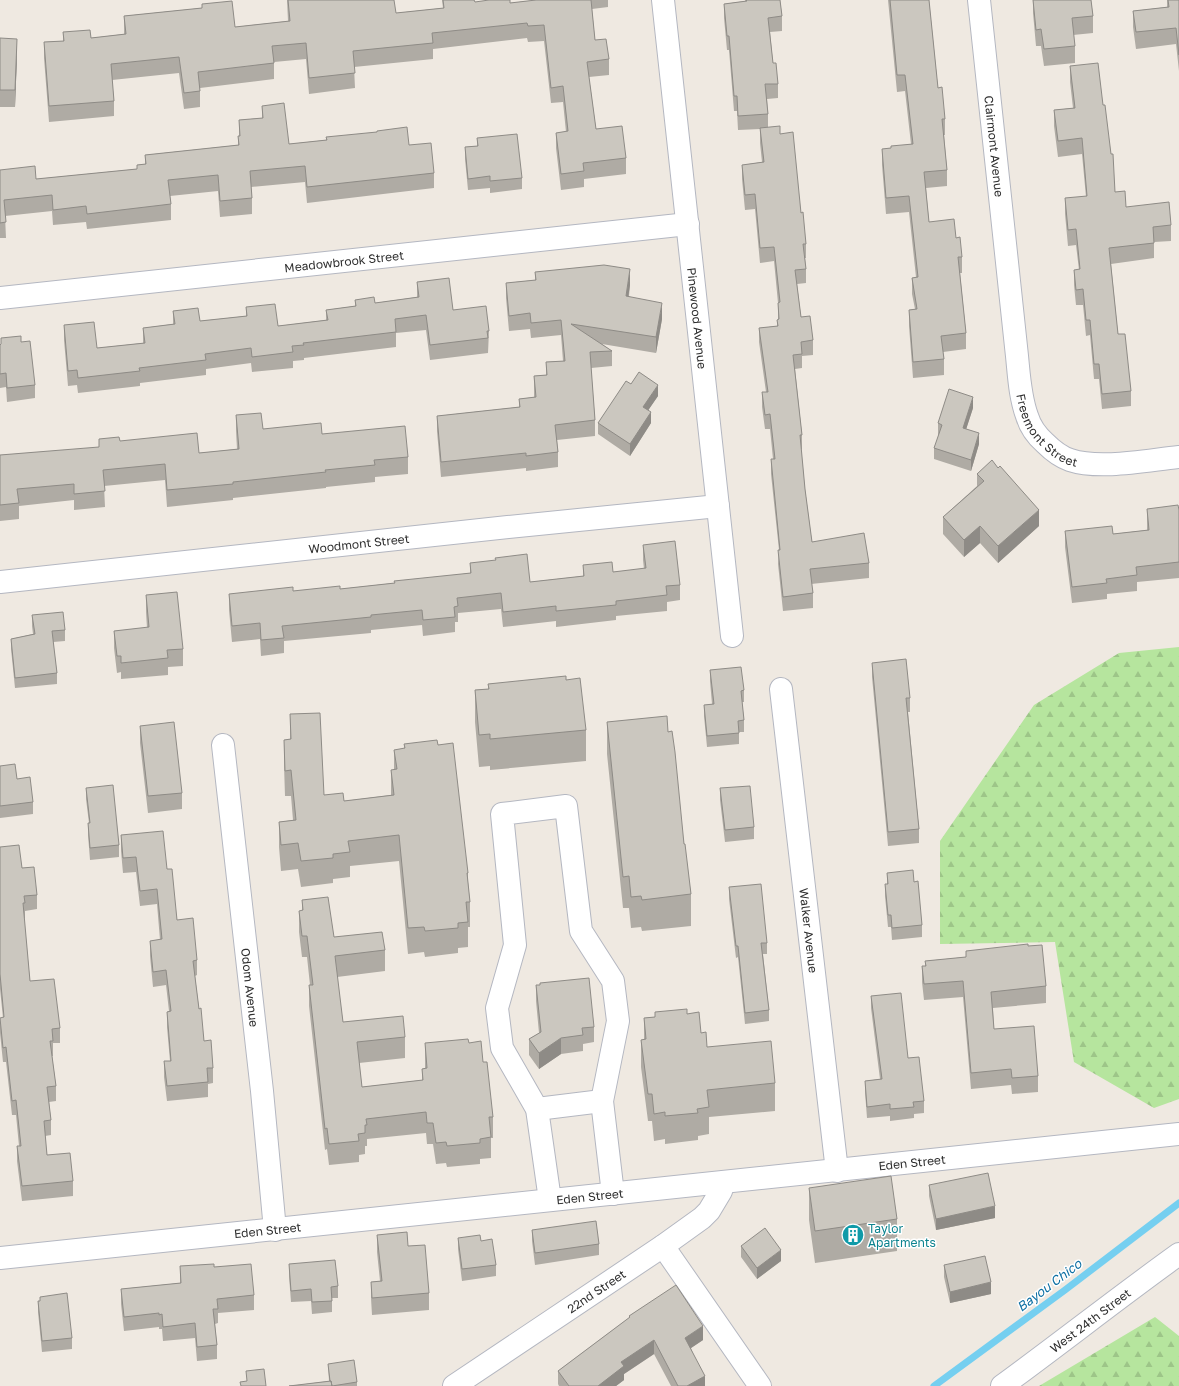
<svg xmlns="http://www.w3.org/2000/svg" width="1179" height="1386" font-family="'Golos Text',sans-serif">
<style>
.forest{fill:url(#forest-firs)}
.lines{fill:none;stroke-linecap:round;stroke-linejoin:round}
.stream{stroke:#75cff0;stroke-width:7}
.minor-casing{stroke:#b4b7c1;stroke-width:24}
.tertiary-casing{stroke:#b4b7c1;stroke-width:24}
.minor{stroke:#fff;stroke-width:22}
.tertiary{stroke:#fff;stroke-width:22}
.wall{fill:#afaba4}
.shaded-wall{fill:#8e8b86}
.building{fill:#cbc7bf;stroke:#8e8b86}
.labels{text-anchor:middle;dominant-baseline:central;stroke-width:3;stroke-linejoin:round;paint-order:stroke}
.street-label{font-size:12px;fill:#2e2e2e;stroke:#fff}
.culture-label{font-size:12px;fill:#0d838f;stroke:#fff;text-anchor:start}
.water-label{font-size:13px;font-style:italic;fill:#0d6fa3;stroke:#fff}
</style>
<defs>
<pattern id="forest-firs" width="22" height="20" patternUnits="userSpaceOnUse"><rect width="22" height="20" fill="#b6e59e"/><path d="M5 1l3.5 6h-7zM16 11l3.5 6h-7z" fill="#9dc588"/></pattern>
</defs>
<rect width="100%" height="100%" fill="#efe9e1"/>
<path class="forest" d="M1179 647V1099L1154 1108 1074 1062 1055 942 940 944V841L1034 705 1119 653Z
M1155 1317 1179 1336V1386H1039Z"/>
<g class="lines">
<path class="stream" d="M934 1386 1065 1290 1179 1203"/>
<g class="minor-casing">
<g id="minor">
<path id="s1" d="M663 0 732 636"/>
<path id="s2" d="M979 0 1017 356C1019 376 1020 397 1027 416 1030 426 1037 436 1045 443 1052 450 1061 457 1070 460 1100 470 1148 460 1179 457"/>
<path id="s3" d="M0 298 688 224"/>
<path id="s4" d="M0 582 508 527 718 506"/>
<path id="s5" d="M781 689 837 1171"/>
<path id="s6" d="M223 745 262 1091 275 1230"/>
<path d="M537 1109 602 1101"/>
<path d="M550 1200 537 1109 502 1048 497 1008 515 945 502 814 566 806 581 931 613 981 618 1021 602 1101 613 1194"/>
<path d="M663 1246 760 1386"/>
<path id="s7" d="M454 1386 663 1246 702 1218 709 1211 721 1191 724 1182"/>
<path id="s8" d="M1002 1386C1061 1343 1119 1297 1179 1254"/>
</g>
</g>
<g class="tertiary-casing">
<g id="tertiary">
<path id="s9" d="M0 1258 1179 1134"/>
</g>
</g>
<use href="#minor" class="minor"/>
<use href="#tertiary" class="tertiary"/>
</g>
<path class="wall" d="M287 0 396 13 443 8 442 0H474L475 2 510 3 536 0H608V7L592 9 595 40 609 59V75L589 77 596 129 626 158V174L584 179V187L561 190 556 148V133L566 132 563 102 551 103 544 41 528 42 527 38 433 49V59L354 67 355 88 309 94 306 59 274 62V79L200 88V107L184 109 179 73 112 80 114 101V116L49 122 44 58V42L63 41V32L91 38 124 34V16L202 8V4L235 27 288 21Z
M745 0H780L782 16V31L770 32 773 63 778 84V98L767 99 768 114V128L780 134 801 213 806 244V258H805L806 269V283L797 284 801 317 813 340V355L802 356V368L795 369 802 435V449H801L805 489 812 542 869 563V578L811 584 813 593V608L783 611 778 564 779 550 771 474V459H773L770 429H765L762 407V392H766L759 342V328L777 326V320H778V303L774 261 760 263 755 209 745 210 742 179V165L762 162 760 143V129L738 130 737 111H734L729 50H727L724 18V4L745 1Z
M888 0H929L938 88 945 119V135H944L947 170V186L926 188 929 222 956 238 962 257V273H960L966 333V349L943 352 944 359V375L913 378 909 326V310L915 309 912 294V278L916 277 909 212 886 214 882 165V149L891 148 911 144 905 91 897 92Z
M1033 0H1091L1093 16V33L1073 35 1075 46V63L1044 66 1041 46H1036L1033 13Z
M1167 0H1179V71L1176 44 1136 49 1133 27V11L1167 7Z
M0 38 17 56 15 107H0Z
M1070 66 1103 105 1115 192 1126 207 1171 225V241L1154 242V258L1111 264 1118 334 1131 391V406L1102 409 1099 379H1094L1090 335 1086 336 1083 305H1076L1074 285V270H1079L1076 245 1068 246 1065 214V198L1086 197 1082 154 1058 157 1054 126V110L1073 108 1070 82Z
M262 106 289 144 326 140V137L409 145 434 173V188L307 203 305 182 251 187 252 198V214L220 217 218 191 170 196 171 204V220L87 229 86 222 53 225 52 211 5 216 6 238H0V170L36 179 137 169V165L145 164V155L238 145V136H239V120L262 118Z
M477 138 522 178V189L490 193V188L468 190 465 159V147L477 146Z
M535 272 630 285 629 296 662 319 656 353 602 344 612 351V366L591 368 595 420V436L557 440 558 452V467L526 471V468L441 477 437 431V416L519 407V399L534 397V376L546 375V362L563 361 561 335 531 338 530 329 509 331 506 298V283L535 280Z
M417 282 453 310 489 331 488 353 430 360 426 330 396 333V347L304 358V360L293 361V368L252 372 251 363 206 369V375L140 383V386L78 393 77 385 68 386 64 340V325L97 348 143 343V328L173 324V311L200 321 246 316V307L278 326 326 320V310L355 306V300L375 303 417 297Z
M1 338 21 342 35 385V398L7 402 6 387 0 388V345L1 344Z
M631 384 658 396 648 410 651 423 630 456 598 434V423Z
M973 408 966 429 979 444 971 471 934 459V448L939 435H938V423Z
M236 415 263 429 322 434 408 457V474L375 477V482L326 487V488L233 498V500L167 507 165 480 104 486 105 507 74 510V500L19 506V519L0 521V455L99 448V439L120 441 199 453 237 449 236 431Z
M977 474 1039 526 998 563 980 543 964 557 943 534V517L977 486Z
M1147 509 1179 510V578L1137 582V591L1107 594V599L1072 603 1065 547V531L1113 534 1147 530Z
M643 545 680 585V600L667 602V611L616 616V620L556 627V621L503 627 501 609 458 613V622H455V632L423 636 422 625 371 630V633L284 641V653L261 656 260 639 232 642 229 610V594L340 589 394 583 470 573V563L530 582 583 576V565L613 572 644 569 643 560Z
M146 595 183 649V666L168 667V675L121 679V672L117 673 114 648V631L147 628 146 612Z
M32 615 65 630V641L53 642 57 673V684L15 688 11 649V639L33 634 32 626Z
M872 663 910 698V712H908L919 829V843L888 846 872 677Z
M710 670 744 690V702H742L744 720V732H739V744L707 747 704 716V705L712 704 710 681Z
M566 680 586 730V761L490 770V766L479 767 475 722V690L488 689V684Z
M290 714 324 795 344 801 391 795V770H394V750L404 749V744L468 873V882L470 902V927H468V947L458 948V953L425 957 424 952 408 954 399 861 350 866V877L333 879V883L301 887 298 869 281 871 279 847V822L293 820 291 796H285L284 765V740L290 739Z
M607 722 668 732 691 894V926L642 931 641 927 631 928 629 908H623L607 754Z
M140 726 182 793V809L148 813 140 743Z
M0 766 17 779 33 802V814L0 818Z
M86 788 119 845V857L90 860 88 835V823H89L86 799Z
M720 788 754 827V839L725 842 720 800Z
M121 835 167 869 177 920 197 960V975L195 976 199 1009 204 1041 213 1068V1083L208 1084V1097L167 1101 164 1077V1061H170L167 1027V1012L169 1011 166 985 153 987 150 956V941L160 940 157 904 140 906 136 872 123 873 121 851Z
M0 847 22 868 37 895V909L25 911V918H24L30 981 60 1028V1043H53V1056H52L56 1086V1101L49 1102 51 1120V1135L45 1136 47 1155 73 1181V1196L22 1201 17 1161V1146H19L16 1115H12L6 1062H3L0 1033V1018H3L0 989Z
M887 873 914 882 922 925V937L892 940 891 927H888L885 896V884H887Z
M729 887 767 943V954H763L769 1010V1021L745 1024 738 957 736 958 729 899Z
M302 900 334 937 385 950V971L337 977 343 1022 405 1037V1058L359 1063 362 1087 422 1080V1069L425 1068V1043H469L483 1062 493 1117V1138H491V1158L480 1159V1164L447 1167 446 1163 436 1164 433 1144H427L426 1133 367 1139V1146H365V1154L359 1155V1162L329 1165 327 1149 325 1150 309 1006V985H310L307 957H302L299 932V911H302Z
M1028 946 1046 986V1003L993 1008 994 1029 1038 1076V1092L1012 1094 1011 1085 971 1089 963 997 924 1000 922 982V966H925V961L966 957V951Z
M536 985 594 1027V1042L583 1044V1051L561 1054 539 1069 529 1055V1039L539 1033 536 1001Z
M871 996 908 1058 924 1101V1113L914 1114V1118L890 1121V1116L867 1118 865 1092V1081L880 1079 871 1008Z
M655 1012 687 1014 701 1033 707 1047 775 1083V1111L709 1117V1134L698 1136V1140L665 1144V1139L654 1141 652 1121H648L641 1067V1040L644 1039V1018L655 1017Z
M929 1185 995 1218 936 1230 929 1196Z
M809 1188 897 1219V1251L815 1263 809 1220Z
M532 1230 599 1244V1255L535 1265 532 1241Z
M377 1235 408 1246 429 1293V1310L372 1315 371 1298V1282L380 1281 377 1252Z
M458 1238 481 1241 496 1265V1276L462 1281 458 1249Z
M741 1246 781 1261 757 1279 741 1257Z
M289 1264 338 1286V1298H332V1312L312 1314 311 1301 291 1302 289 1276Z
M944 1265 991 1294 950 1303 944 1277Z
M180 1266 214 1267 254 1295V1310L218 1313V1323L215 1324 217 1345V1359L197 1361 195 1338 163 1341 162 1329H159V1327L124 1331 121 1304V1289L180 1283Z
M40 1297 72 1338V1349L42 1352 38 1312V1301H40Z
M629 1316 703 1340 691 1348 705 1386H671L654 1354 624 1374V1380L616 1386H559L558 1384V1371L629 1318Z
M328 1364 357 1382V1386H289L329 1381Z"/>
<path class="shaded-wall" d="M17 39V56L15 107V90Z
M630 269V285L626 311V296Z
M662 303V319L656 353V337Z
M658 385V396L643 418V407Z
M973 397V408L963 439V428Z
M651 412V423L630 456V444Z
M979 433V444L971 471V460Z
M1039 510V526L998 563V546Z
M980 526V543L964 557V540Z
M561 1038V1054L539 1069V1053Z
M995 1206V1218L936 1230V1219Z
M781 1250V1261L757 1279V1268Z
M991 1282V1294L950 1303V1292Z
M703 1326V1340L685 1352V1338Z
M654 1340V1354L624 1374V1380L616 1386H598L621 1362Z
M705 1376V1386H687Z"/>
<path class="building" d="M288 0H394L396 13 444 8 443 0H474L475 2 489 0H510V3L536 0H591L595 40 606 39 609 59 587 62 596 129 622 126 626 158 583 163 584 171 561 174 556 133 568 131 563 86 551 88 544 25 528 26 527 23 432 33 433 43 353 51 355 73 309 78 306 43 272 46 274 63 198 72 200 91 184 93 179 57 111 64 114 101 49 106 44 42 64 41 63 32 90 30 91 38 126 34 124 16 202 8V4L232 1 235 27 290 21Z
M746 0H780L782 16 768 18 773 63H776L778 84H765L768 114 738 116 737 96H734L729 36H727L724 4 747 1Z
M890 0H929L938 88 942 87 945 119H942L947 170 924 172 929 222 954 219 956 238 960 237 962 257H958L966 333 941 336 944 359 913 362 909 310 917 309 912 278 918 277 909 196 886 198 882 149 891 148V146L913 144 905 75H897Z
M1033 0H1091L1093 16 1072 18 1075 46 1044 49 1041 29 1036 30Z
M1168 0H1179V55L1176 28 1136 32 1133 11 1169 7Z
M0 38 17 39 15 90H0Z
M1098 63 1103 105H1105L1111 154H1113L1115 192 1125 191 1126 207 1169 202 1171 225 1153 227 1154 243 1109 248 1118 334H1125L1131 391 1102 394 1099 364H1094L1090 320H1086L1083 289 1076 290 1074 270 1080 269 1076 229 1068 230 1065 198 1087 196 1082 138 1058 141 1054 110 1075 108 1070 66Z
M284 103 289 144 327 140 326 137 377 132V131L407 127 409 145 431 143 434 173 307 187 305 166 250 171 252 198 220 201 218 175 168 180 171 204 87 214 86 206 53 210 52 195 4 200 6 222 0 223V170L35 166 36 179 137 169V165L146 164 145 155 239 145 238 136H240L239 120 263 118 262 106Z
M780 126V134L793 132 801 213 803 212 806 244H803L806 269 795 270 801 317 810 316 813 340 801 342 802 354 793 355 802 435H800L805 489 812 542 864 533 869 563 810 569 813 593 783 597 778 550H780L771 459H775L770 414 765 415 762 392H768L759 328 778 326 777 320 779 319 778 303 780 302 774 247 760 248 755 194 745 195 742 165 764 162 760 128Z
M517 134 522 178 490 181V176L468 179 465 147 478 146 477 138Z
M604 265 630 269 626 296 662 303 656 337 571 324 612 351 590 352 595 420 555 425 558 452 526 456V453L441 462 437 416 520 407 519 399 536 397 534 376 547 375 546 362 565 361 561 320 531 323 530 313 509 316 506 283 536 280 535 272Z
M449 278 453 310 486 306 489 331H487L488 338 430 345 426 315 395 319 396 332 303 343 304 345 292 346 293 352 252 357 251 348 205 354 206 360 139 368 140 371 78 378 77 370 68 371 64 325 94 322 97 348 145 343 143 328 175 324 173 311 198 308 200 321 247 316 246 307 275 304 278 326 328 320 326 310 356 306 355 300 374 297 375 303 419 297 417 282Z
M21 336V342L30 341 35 385 7 388 6 373 0 374V345L1 344V338Z
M639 372 658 385 643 407 651 412 630 444 598 423 626 381 631 384Z
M949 389 973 397 963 428 979 433 971 460 934 448 942 425 938 423Z
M261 413 263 429 321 423 322 434 405 426 408 457 374 460 375 465 325 470 326 472 233 482V484L167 490 165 464 103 470 105 491 74 494V484L17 489 19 503 0 505V455L99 447V439L119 437 120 441 197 433 199 453 239 449 236 415Z
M992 460 998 468 1000 466 1039 510 998 546 980 526 964 540 943 517 984 481 977 474Z
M1178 505 1179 510V562L1136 567 1137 575 1106 579 1107 583 1072 587 1065 531 1112 526 1113 534 1149 530 1147 509Z
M675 541 680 585 666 586 667 595 616 601V605L556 611V606L503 612 501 593 457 598 458 606 454 607 455 617 423 620 422 610 371 615V617L282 626 284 638 261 640 260 623 232 626 229 594 293 587V591L340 586V589L395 583 394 581 471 573 470 563 496 560 495 558 527 554 530 582 584 576 583 565 612 562 613 572 646 568 643 545Z
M177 592 183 649 167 650 168 658 121 663V656H117L114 631 149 627 146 595Z
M63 612 65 630 52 631 57 673 15 678 11 639 35 634 32 615Z
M906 659 910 698H906L919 829 888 832 872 663Z
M741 667 744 690 741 691 744 720 738 721 739 733 707 736 704 705 714 704 710 670Z
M566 676V680L580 678 586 730 490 739V734L479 735 475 690 489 689 488 684Z
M320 713 324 795 343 793 344 801 394 795 391 770 397 769 394 750 405 748 404 744 437 740 438 745 453 743 468 873H467L470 902H466L468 922 458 923V928L425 931 424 927 408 928 399 835 348 841 350 852 333 854V858L301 861 298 843 281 845 279 822 296 820 291 770 285 771 284 740 291 739 290 714Z
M667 716 668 732 672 731 675 752 684 844H685L691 894 642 900 641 896 631 897 629 876 623 877 607 722Z
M174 722 182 793 148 796 140 726Z
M15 764 17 779 30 777 33 802 0 806V766Z
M113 785 119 845 90 848 88 823H90L86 788Z
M750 786 754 827 725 830 720 788Z
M163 831 167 869H172L177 920 193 918 197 960 193 961 199 1009 201 1008 204 1041 211 1040 213 1068H207L208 1082 167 1086 164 1061H171L167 1012 171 1011 166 970 153 972 150 941 162 939 157 889 140 891 136 857 123 858 121 835Z
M19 845 22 868 34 867 37 895 24 896 25 903H23L30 981 54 979 60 1028 52 1029 53 1041H50L56 1086 47 1087 51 1120 44 1121 47 1155 70 1153 73 1181 22 1186 17 1146H21L16 1100 12 1101 6 1047 3 1048 0 1018 4 1017 0 974V847Z
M913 870 914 882 918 881 922 925 892 928 891 915H888L885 884H888L887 873Z
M761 884 767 943H761L769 1010 745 1013 738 946H736L729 887Z
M328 897 334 937 382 932 385 950 335 956 343 1022 403 1016 405 1037 357 1042 362 1087 423 1080 422 1069 427 1068 425 1043 468 1039 469 1043 481 1041 483 1062H487L493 1117H489L491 1137 480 1139V1143L447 1146 446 1142 436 1143 433 1123H427L426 1112 366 1119 367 1125H365V1133L358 1134 359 1141 329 1144 327 1128 325 1129 309 985H313L307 936H302L299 911 303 910 302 900Z
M1028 944V946L1042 945 1046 986 991 992 994 1029 1034 1026 1038 1076 1012 1078 1011 1069 971 1073 963 981 924 984 922 966H926L925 961 966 957V951Z
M589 978 594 1027 582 1028 583 1035 561 1038 539 1053 529 1039 541 1032 536 985H540V983Z
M901 993 908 1058 919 1057 924 1101 913 1102 914 1107 890 1109V1104L867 1107 865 1081 882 1079 871 996Z
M687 1009V1014L699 1012 701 1033 706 1032 707 1047 771 1041 775 1083 707 1090 709 1107 697 1109 698 1113 665 1116V1112L654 1114 652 1094H648L641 1040 646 1039 644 1018 655 1017V1012Z
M988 1173 995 1206 936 1219 929 1185Z
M891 1176 897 1219 815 1231 809 1188Z
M596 1221 599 1244 535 1253 532 1230Z
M765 1228 781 1250 757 1268 741 1246Z
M407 1232 408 1246 425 1245 429 1293 372 1298 371 1282 382 1281 377 1235Z
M480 1235 481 1241 492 1239 496 1265 462 1269 458 1238Z
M985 1256 991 1282 950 1292 944 1265Z
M335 1260 338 1286 331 1287 332 1301 312 1302 311 1289 291 1291 289 1264Z
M214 1264V1267L251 1264 254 1295 217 1299 218 1309H213L217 1345 197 1347 195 1323 163 1327 162 1314 159 1315V1313L124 1317 121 1289 181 1283 180 1266Z
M676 1285 703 1326 685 1338 705 1376 687 1386H678L654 1340 621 1362 624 1366 598 1386H569L558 1371 630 1317 629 1316Z
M67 1293 72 1338 42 1341 38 1301H40V1297Z
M354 1360 357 1382 332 1386 331 1381H330L328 1364Z
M264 1369 266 1386H241L240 1382 247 1381 246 1371Z
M331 1381 332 1386H289Z"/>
<defs>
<g id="building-disc" transform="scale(1.15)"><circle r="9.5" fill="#0f9aa8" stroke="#fff"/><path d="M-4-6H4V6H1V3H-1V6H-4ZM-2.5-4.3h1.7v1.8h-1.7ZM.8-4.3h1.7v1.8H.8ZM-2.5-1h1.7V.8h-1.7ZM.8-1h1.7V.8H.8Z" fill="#fff"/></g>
</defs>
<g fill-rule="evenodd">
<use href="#building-disc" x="853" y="1235"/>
</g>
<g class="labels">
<g class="street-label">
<text stroke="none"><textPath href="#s2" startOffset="147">Clairmont Avenue</textPath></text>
<text stroke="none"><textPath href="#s3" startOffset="346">Meadowbrook Street</textPath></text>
<text stroke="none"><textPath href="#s1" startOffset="320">Pinewood Avenue</textPath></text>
<text stroke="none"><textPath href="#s2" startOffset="443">Freemont Street</textPath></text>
<text stroke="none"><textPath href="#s4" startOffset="361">Woodmont Street</textPath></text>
<text stroke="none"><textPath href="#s5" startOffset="243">Walker Avenue</textPath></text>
<text stroke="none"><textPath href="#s6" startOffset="244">Odom Avenue</textPath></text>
<text stroke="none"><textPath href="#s9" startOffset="917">Eden Street</textPath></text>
<text stroke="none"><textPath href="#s9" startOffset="593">Eden Street</textPath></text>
<text stroke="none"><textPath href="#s9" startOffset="269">Eden Street</textPath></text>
<text stroke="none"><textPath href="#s7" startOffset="171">22nd Street</textPath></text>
<text stroke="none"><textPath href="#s8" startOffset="110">West 24th Street</textPath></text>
</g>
<g class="culture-label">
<text x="868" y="1228">Taylor<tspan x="868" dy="14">Apartments</tspan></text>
</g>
<g class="water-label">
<text transform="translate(1049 1285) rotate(-37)">Bayou Chico</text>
</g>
</g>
</svg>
